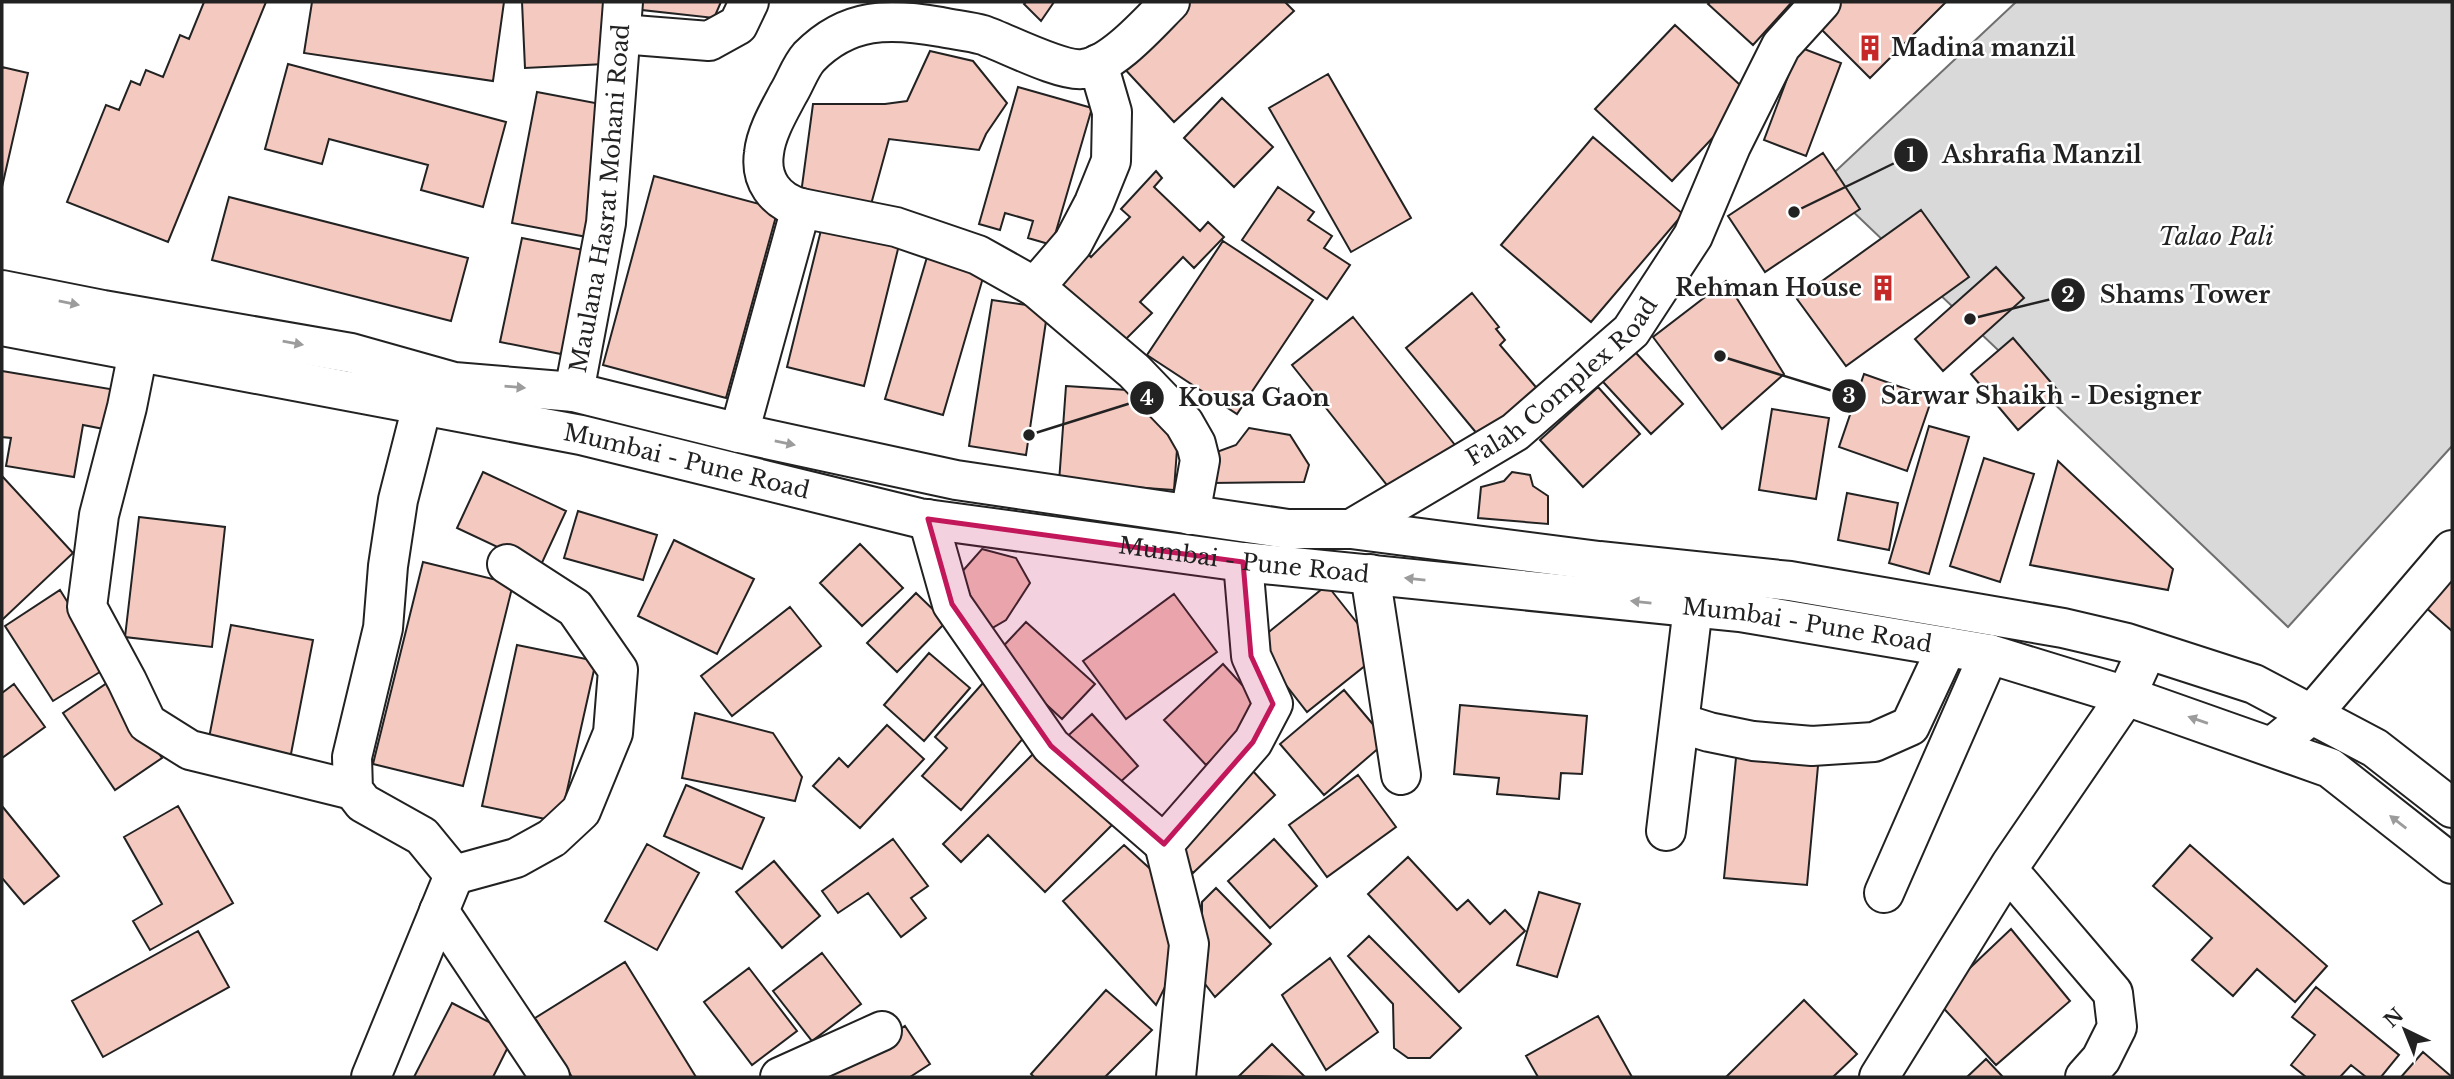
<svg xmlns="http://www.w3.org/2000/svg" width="2454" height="1079" font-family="'Libre Baskerville',serif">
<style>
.water{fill:#d9d9d9;stroke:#6f6f6f;stroke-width:2}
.building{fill:#f3c9c0;stroke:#222;stroke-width:2}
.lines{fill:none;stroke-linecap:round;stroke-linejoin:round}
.minor-casing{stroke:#222;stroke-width:42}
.major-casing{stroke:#222;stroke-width:42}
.minor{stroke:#fff;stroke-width:38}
.major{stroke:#fff;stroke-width:38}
.oneway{fill:#9c9c9c}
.marked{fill:#c2185b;fill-opacity:0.2;stroke:#c2185b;stroke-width:5;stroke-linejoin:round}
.labels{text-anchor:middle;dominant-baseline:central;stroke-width:5;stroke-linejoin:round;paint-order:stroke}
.poi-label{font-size:23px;font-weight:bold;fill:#222;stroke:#fff;text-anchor:start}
.street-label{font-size:23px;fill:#222;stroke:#fff}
.water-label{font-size:24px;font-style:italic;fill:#222;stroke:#fff}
.leader{fill:none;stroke:#222;stroke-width:2.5}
.callout-dot{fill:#222;stroke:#fff;stroke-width:2.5}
.mark-label{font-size:21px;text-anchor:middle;font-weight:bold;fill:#fff}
.callout-label{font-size:24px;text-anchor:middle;font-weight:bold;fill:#222;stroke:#fff;stroke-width:5;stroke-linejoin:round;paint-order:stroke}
</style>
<rect width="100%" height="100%" fill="#fff"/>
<path class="water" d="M2016 2H2452V446L2288 627 1823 183Z"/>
<path class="building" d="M204 2H266L168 242 67 202 106 105 119 110 131 81 140 85 146 70 163 77 180 35 189 39Z
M312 2H504L493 81 304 53Z
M522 2H603L605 64 525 68Z
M634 2H721L714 18 633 9Z
M1026 2H1054L1041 21 1024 4Z
M1190 2H1285L1294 11 1174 122 1121 65Z
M1710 2H1792L1753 45 1708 4Z
M1827 2H1946L1870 78 1810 18Z
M1675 25 1752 96 1672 181 1595 109Z
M1799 47 1841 63 1806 156 1764 140Z
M930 51 973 61 1007 103 986 134 979 150 889 139 867 219 800 201 813 104H885L907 101Z
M288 64 506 122 483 207 421 190 428 165 329 139 322 164 265 149Z
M2 67 28 73 2 187Z
M1328 74 1411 218 1351 252 1269 108Z
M1018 87 1092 108 1052 245 1028 238 1033 221 1005 213 1000 230 979 224Z
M537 92 611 106 587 237 512 223Z
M1222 98 1273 147 1234 187 1184 138Z
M1593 137 1683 214 1591 322 1501 245Z
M1823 153 1860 209 1765 272 1728 216Z
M1156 171 1162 178 1154 187 1200 231 1208 222 1224 237 1194 268 1183 257 1140 302 1152 313 1123 342 1047 286 1082 249 1091 257 1130 217 1121 209Z
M654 176 778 209 726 398 603 365Z
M1278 187 1314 212 1308 220 1332 236 1324 248 1350 265 1327 299 1242 240Z
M229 197 468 258 451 321 212 260Z
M1921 210 1969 277 1846 366 1797 299Z
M825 214 902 233 864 386 787 367Z
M522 238 599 253 576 357 500 342Z
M1223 241 1313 300 1237 414 1147 355Z
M930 247 987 264 943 415 885 399Z
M1996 267 2024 298 1943 371 1915 339Z
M1726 281 1784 374 1722 429 1653 337Z
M1472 293 1499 327 1496 329 1505 340 1500 345 1541 393 1483 441 1406 348Z
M992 300 1048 308 1026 455 969 446Z
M1353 317 1459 450 1398 499 1292 365Z
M2013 338 2060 393 2018 430 1971 374Z
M1625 341 1683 404 1651 434 1593 371Z
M2 371 116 390 109 430 83 425 74 477 6 466 11 438 2 437Z
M1864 374 1932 398 1907 471 1839 447Z
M1066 386 1143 391 1142 410 1169 411 1168 435 1178 436 1174 490 1059 482Z
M1598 387 1640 434 1583 487 1540 440Z
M1772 409 1829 418 1816 499 1759 490Z
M1929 426 1969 437 1929 574 1889 563Z
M1249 428 1290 435 1309 465 1304 482 1211 483 1214 453 1236 445Z
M1984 458 2034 474 2000 582 1950 566Z
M2058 461 2173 569 2168 590 2030 565Z
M483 472 566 511 540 567 457 528Z
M1512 472 1530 475 1533 486 1548 496V524L1478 518 1481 487 1504 481Z
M2 476 73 553 2 620Z
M1847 493 1898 503 1889 550 1838 540Z
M578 511 657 535 643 580 564 558Z
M139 517 225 527 212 647 125 637Z
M674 540 754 579 717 654 638 616Z
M860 544 903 588 862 626 820 583Z
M982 549 1016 558 1030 583 1006 620 987 631 960 574Z
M423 562 513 584 463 786 373 764Z
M2452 578V631L2423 605Z
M1327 585 1381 653 1307 712 1254 644Z
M60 590 108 667 53 701 5 626Z
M916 593 946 622 897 672 867 643Z
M1174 594 1217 652 1126 719 1083 661Z
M790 607 821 646 732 716 701 676Z
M1026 622 1095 684 1062 719 994 656Z
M231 625 313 640 290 759 208 743Z
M517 645 596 661 560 822 482 806Z
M929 653 970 688 924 741 884 705Z
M1223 664 1265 710 1206 765 1164 720Z
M110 681 162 758 115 790 63 713Z
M983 683 1033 727 961 810 922 776 947 748 935 737Z
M14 684 45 727 2 758V693Z
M1344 690 1387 741 1324 795 1280 744Z
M1460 705 1587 716 1582 774 1561 773 1559 799 1497 794 1499 778 1454 774Z
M695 713 773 733 802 777 795 801 682 778Z
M1092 714 1138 766 1107 794 1061 742Z
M887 725 924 759 860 828 813 786 839 758 848 767Z
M1737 748 1819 755 1807 885 1724 878Z
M1037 750 1112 825 1045 892 988 835 961 862 943 844Z
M1252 770 1275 795 1193 873 1170 848Z
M1358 775 1396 827 1327 877 1289 825Z
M686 785 764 818 742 869 664 836Z
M2 806 59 876 24 904 2 878Z
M178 806 233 903 150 950 133 921 162 904 124 837Z
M893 839 928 886 911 898 926 918 901 937 868 893 838 913 822 891Z
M1274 839 1317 886 1270 928 1228 881Z
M647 844 699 873 657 950 605 921Z
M1124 845 1168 885 1177 963 1156 1005 1063 901Z
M2190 845 2327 966 2295 1002 2257 969 2233 996 2192 960 2212 938 2153 886Z
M1408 857 1457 910 1468 900 1490 924 1505 910 1525 931 1459 992 1368 894Z
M774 861 820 916 782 948 736 892Z
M1216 888 1271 944 1215 997 1202 980V902Z
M1539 892 1580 904 1557 977 1517 965Z
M2011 929 2070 1001 1996 1065 1936 1000Z
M198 931 229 987 103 1057 72 1001Z
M1369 936 1461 1028 1430 1058H1408L1394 1048 1393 1004 1348 956Z
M822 953 861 1004 812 1041 773 991Z
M1330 958 1378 1032 1326 1070 1282 995Z
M625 962 696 1077H572L535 1018Z
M749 968 797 1031 752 1065 704 1002Z
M2316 987 2399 1055 2381 1077H2366L2351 1065 2340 1077H2306L2291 1065 2315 1035 2292 1017Z
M1106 990 1152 1030 1105 1077H1034L1031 1074Z
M1804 1000 1857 1054 1833 1077H1726Z
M452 1003 514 1035 493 1077H414Z
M1598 1016 1632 1077H1538L1526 1056Z
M905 1026 930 1064 910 1077H827Z
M1272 1044 1305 1077 1239 1076Z
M2423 1052 2452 1077H2401Z
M1986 1059 2003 1077H1967Z"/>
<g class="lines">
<g class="minor-casing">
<g id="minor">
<path d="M621 34 709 41 738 25 749 2"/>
<path d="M801 208C775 201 760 180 764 153 766 133 779 111 788 94 795 83 800 67 809 57 848 17 890 18 941 27 955 30 970 31 983 35 1006 43 1061 72 1083 69 1112 66 1150 22 1170 2"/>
<path d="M1035 287 1073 243 1094 203 1111 161 1112 112 1098 64"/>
<path d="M138 352 127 407 99 515 87 607 127 681 147 723 190 750 353 790"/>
<path id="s1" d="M574 392 606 223 623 2"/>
<path d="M739 433 801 208 896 227 978 255 1035 287 1134 371 1184 423 1196 444 1200 460 1190 515"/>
<path d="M928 519 952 604 1051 746 1164 844"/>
<path id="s2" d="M1351 529 1515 432 1631 331 1693 236 1731 146 1781 46 1821 2"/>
<path d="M1370 574 1401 775"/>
<path d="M1680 723 1709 732 1753 741 1812 746 1874 742 1910 726 1947 647"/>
<path d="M2273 746 2312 714 2452 550"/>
<path d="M1666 831 1693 607"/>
<path d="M2008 870 2113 993 2117 1027 2101 1059 2085 1077"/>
<path d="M454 875 516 858 552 838 581 811 613 733 618 670 575 608 507 564"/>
<path d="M1884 893 1989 654"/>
<path d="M439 911 550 1077"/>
<path d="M371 1077 454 875 422 836 363 803 353 790 352 757 383 628 388 566 398 500 422 406"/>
<path d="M780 1077 882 1031"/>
<path d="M1176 1077 1189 944 1164 844 1253 742 1273 704 1251 656 1243 562"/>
<path d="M1879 1077 2011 864 2126 696 2147 650"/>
</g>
</g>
<g class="major-casing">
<g id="major">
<path d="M2 290 103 310 351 353 454 382 574 392 739 433 956 480 1288 529H1351L1599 561 1790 581 2063 628 2127 643 2254 684 2375 748 2452 808"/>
<path id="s3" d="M2 326 581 435 919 518 1243 562 1740 612 1989 654 2126 696 2330 768 2452 864"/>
</g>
</g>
<use href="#minor" class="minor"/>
<use href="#major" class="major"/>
</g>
<defs><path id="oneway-solid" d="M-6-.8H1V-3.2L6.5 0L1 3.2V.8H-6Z" transform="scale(1.75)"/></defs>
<g class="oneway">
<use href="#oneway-solid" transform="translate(69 303) rotate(11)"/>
<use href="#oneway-solid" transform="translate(293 343) rotate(10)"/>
<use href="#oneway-solid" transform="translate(515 387) rotate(5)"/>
<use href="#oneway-solid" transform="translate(785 443) rotate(12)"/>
<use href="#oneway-solid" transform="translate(1415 579) rotate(-174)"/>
<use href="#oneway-solid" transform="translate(1641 602) rotate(-174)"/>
<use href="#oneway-solid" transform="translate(2198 720) rotate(-161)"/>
<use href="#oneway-solid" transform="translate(2398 822) rotate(-142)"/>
</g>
<path class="marked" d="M928 519 1243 562 1251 656 1273 704 1253 742 1164 844 1051 746 952 604Z"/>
<defs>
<g id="building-bare" transform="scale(2.1)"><path d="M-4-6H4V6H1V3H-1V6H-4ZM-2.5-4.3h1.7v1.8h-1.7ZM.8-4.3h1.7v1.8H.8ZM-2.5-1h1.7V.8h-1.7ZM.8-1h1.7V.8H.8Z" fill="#c62828" stroke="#fff" stroke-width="2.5" paint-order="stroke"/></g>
</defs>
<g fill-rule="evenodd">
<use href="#building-bare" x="1870" y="48"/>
<use href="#building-bare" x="1883" y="288"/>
</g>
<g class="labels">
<g class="poi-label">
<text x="1891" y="48">Madina manzil</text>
<text x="1862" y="288" text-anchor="end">Rehman House</text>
</g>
<g class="street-label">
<text stroke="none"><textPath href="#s1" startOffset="196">Maulana Hasrat Mohani Road</textPath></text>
<text stroke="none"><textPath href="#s2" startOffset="259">Falah Complex Road</textPath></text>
<text stroke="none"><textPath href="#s3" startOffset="698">Mumbai - Pune Road</textPath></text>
<text stroke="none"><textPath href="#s3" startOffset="1265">Mumbai - Pune Road</textPath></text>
<text stroke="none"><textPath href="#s3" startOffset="1832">Mumbai - Pune Road</textPath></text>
</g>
<g class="water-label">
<text x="2216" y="236">Talao Pali</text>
</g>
</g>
<path class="leader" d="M1794 212L1911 155M1970 319L2068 295M1720 356L1849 396M1029 435L1147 398"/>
<g class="callout-dot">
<circle cx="1794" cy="212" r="7"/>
<circle cx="1970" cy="319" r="7"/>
<circle cx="1720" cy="356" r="7"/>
<circle cx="1029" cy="435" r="7"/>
<circle cx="1911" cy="155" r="18"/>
<circle cx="2068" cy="295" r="18"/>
<circle cx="1849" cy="396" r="18"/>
<circle cx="1147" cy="398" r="18"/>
</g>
<g class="mark-label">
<text x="1911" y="162">1</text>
<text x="2068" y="302">2</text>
<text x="1849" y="403">3</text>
<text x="1147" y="405">4</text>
</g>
<g class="callout-label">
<text x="2042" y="163">Ashrafia Manzil</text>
<text x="2185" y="303">Shams Tower</text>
<text x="2041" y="404">Sarwar Shaikh - Designer</text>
<text x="1254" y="406">Kousa Gaon</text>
</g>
<rect width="2454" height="1079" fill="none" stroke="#222222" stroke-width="7"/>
<g transform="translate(2405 1030) rotate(317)" stroke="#ffffff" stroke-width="5" paint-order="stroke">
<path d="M0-5L12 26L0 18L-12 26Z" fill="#222222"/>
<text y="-10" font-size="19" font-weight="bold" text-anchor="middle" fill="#222222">N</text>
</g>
</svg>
